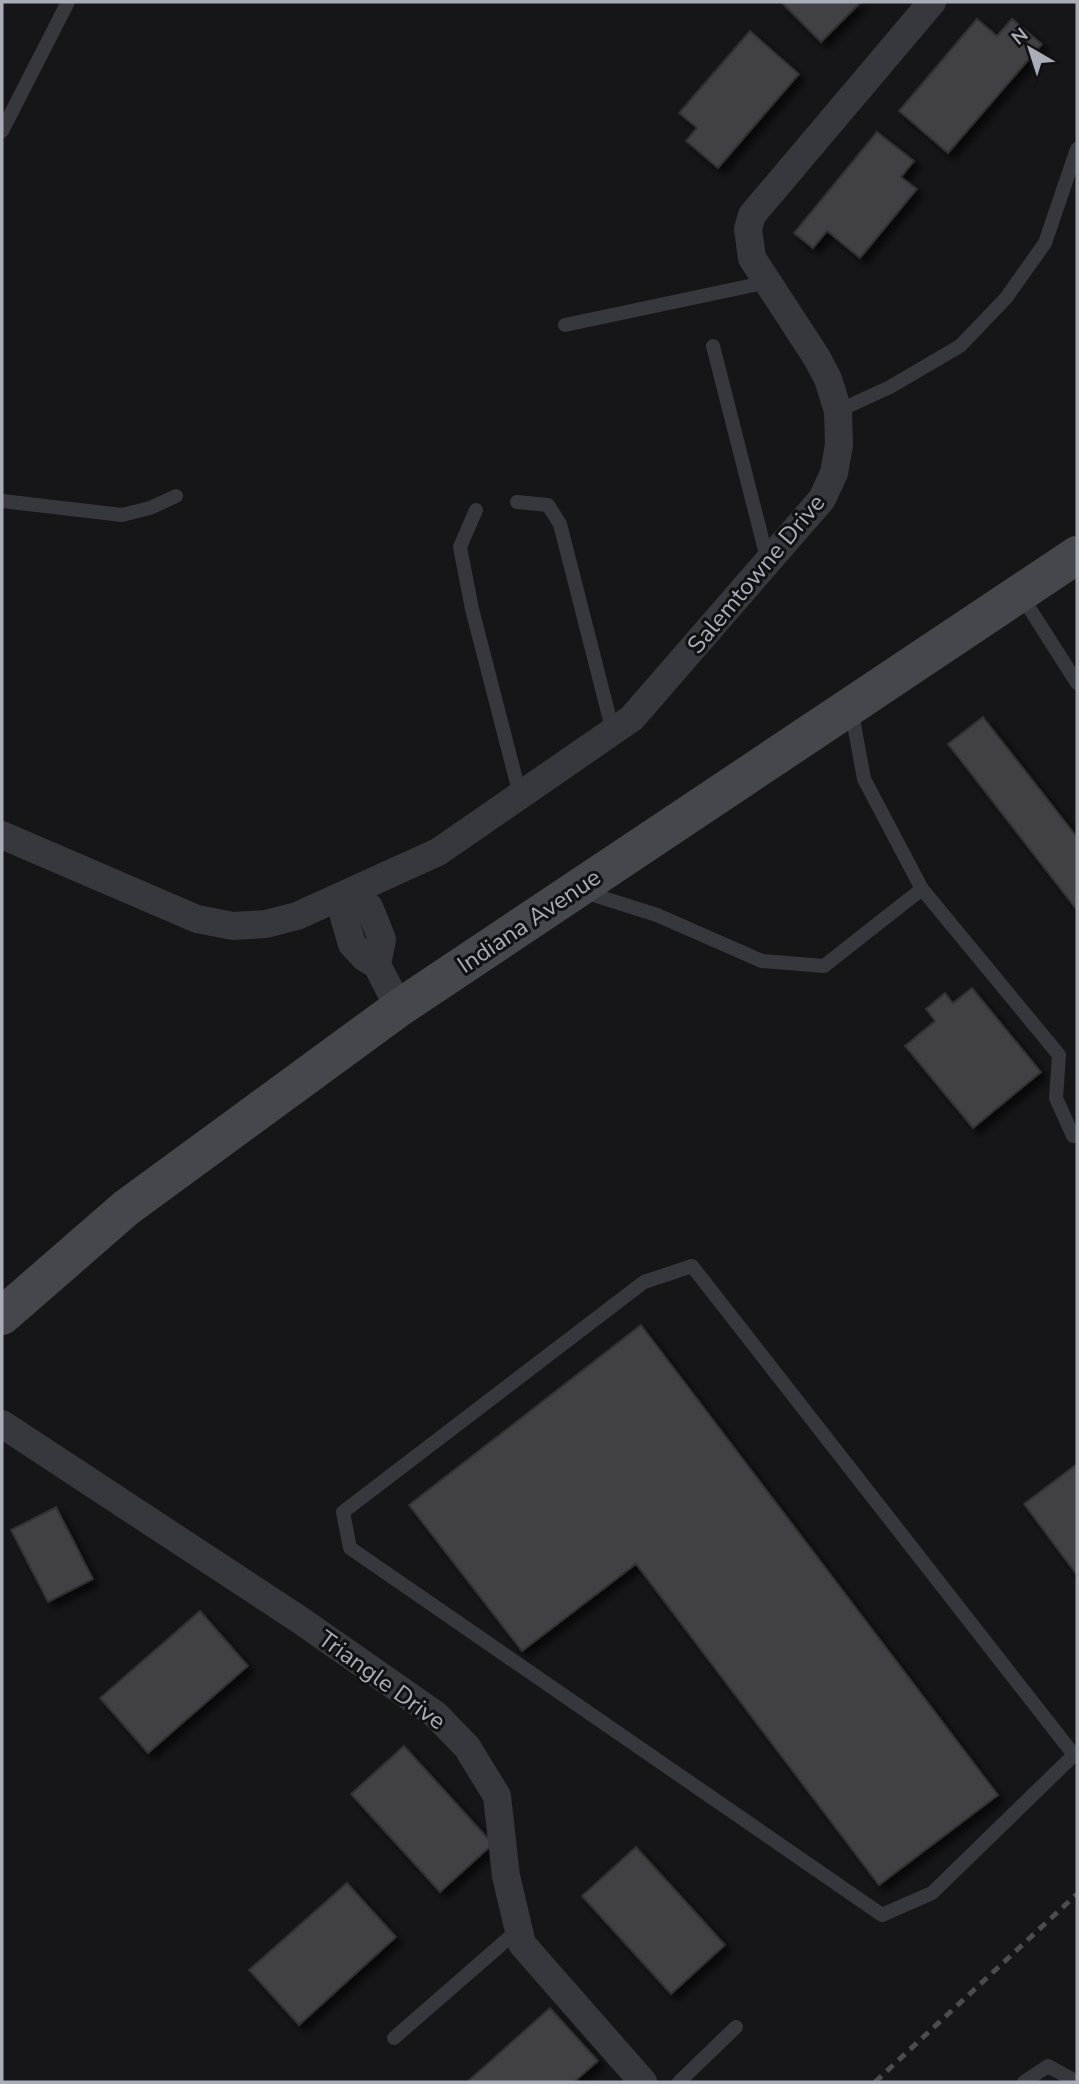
<svg xmlns="http://www.w3.org/2000/svg" width="1079" height="2084" font-family="'Nunito Sans',sans-serif">
<style>
.building{fill:#404145;stroke:#303034;stroke-width:2;filter:url(#shadow)}
.lines{fill:none;stroke-linecap:round;stroke-linejoin:round}
.service{stroke:#37383d;stroke-width:14}
.minor{stroke:#37383d;stroke-width:28}
.secondary{stroke:#45474d;stroke-width:38}
.rail{stroke:#4a4c52;stroke-width:5;stroke-dasharray:9 7;stroke-linecap:butt}
.labels{text-anchor:middle;dominant-baseline:central;stroke-width:6;stroke-linejoin:round;paint-order:stroke}
.street-label{font-size:24px;fill:#a8adb8;stroke:#111113}
</style>
<defs>
<filter id="shadow"><feDropShadow dx="6" dy="6" stdDeviation="3.5" flood-color="#0009"/></filter>
</defs>
<rect width="100%" height="100%" fill="#161618"/>
<path class="building" d="M781 2H861L821 42Z
M977 19 997 36 1012 19 1042 44 948 153 899 111Z
M750 31 799 74 718 168 686 141 697 128 679 113Z
M877 132 914 161 901 177 917 189 860 258 827 231 813 248 794 233Z
M983 717 1077 837V910L948 744Z
M972 988 1041 1072 973 1128 905 1046 935 1021 926 1009 945 993 953 1003Z
M641 1325 998 1795 879 1885 636 1564 522 1651 409 1505Z
M1077 1464V1575L1024 1504Z
M56 1507 93 1579 48 1602 11 1530Z
M200 1611 248 1666 148 1753 100 1698Z
M404 1746 493 1844 440 1892 351 1794Z
M636 1847 725 1945 671 1994 582 1896Z
M347 1883 396 1937 299 2025 249 1970Z
M550 2008 598 2061 574 2082H467Z"/>
<g class="lines">
<path class="service" d="M2 131 68 2
M565 325 768 282
M713 346 768 562
M838 411 890 387 960 346 1006 298 1045 243 1077 149
M2 501 122 515 150 508 176 496
M517 502 548 505 560 524 613 732
M476 510 460 547 472 609 520 795
M1021 595 1077 683
M851 708 864 779 922 889 1059 1055 1056 1098 1073 1136
M581 891 657 915 762 961 824 966 922 889
M1074 1755 692 1266 644 1282 343 1512 350 1548 882 1915 932 1893 1077 1752
M394 2038 519 1929
M679 2082 736 2027
M1024 2082 1048 2066 1077 2082"/>
<path class="minor" d="M2 835 197 919 233 926 266 924 297 916 438 852 632 718 822 499 834 473 839 445 838 411 828 379 817 358 752 258 748 229 752 215 932 2
M350 893 355 903 369 907 382 939 377 965
M355 903 344 917 352 944 364 957 377 965 399 1008
M2 1424 300 1620 436 1715 467 1747 497 1796 506 1876 522 1944 643 2082"/>
<path class="secondary" d="M2 1316 126 1208 399 1008 1077 555"/>
<path class="rail" d="M875 2082 1077 1894"/>
</g>
<g class="labels">
<g class="street-label">
<text transform="translate(756 574) rotate(-50)">Salemtowne Drive</text>
<text transform="translate(529 921) rotate(-34)">Indiana Avenue</text>
<text transform="translate(382 1680) rotate(36)">Triangle Drive</text>
</g>
</g>
<rect width="1079" height="2084" fill="none" stroke="#a8adb8" stroke-width="7"/>
<g transform="translate(1030 49) rotate(321)" stroke="#111113" stroke-width="5" paint-order="stroke">
<path d="M0-5L12 26L0 18L-12 26Z" fill="#a8adb8"/>
<text y="-10" font-size="19" font-weight="bold" text-anchor="middle" fill="#a8adb8">N</text>
</g>
</svg>
